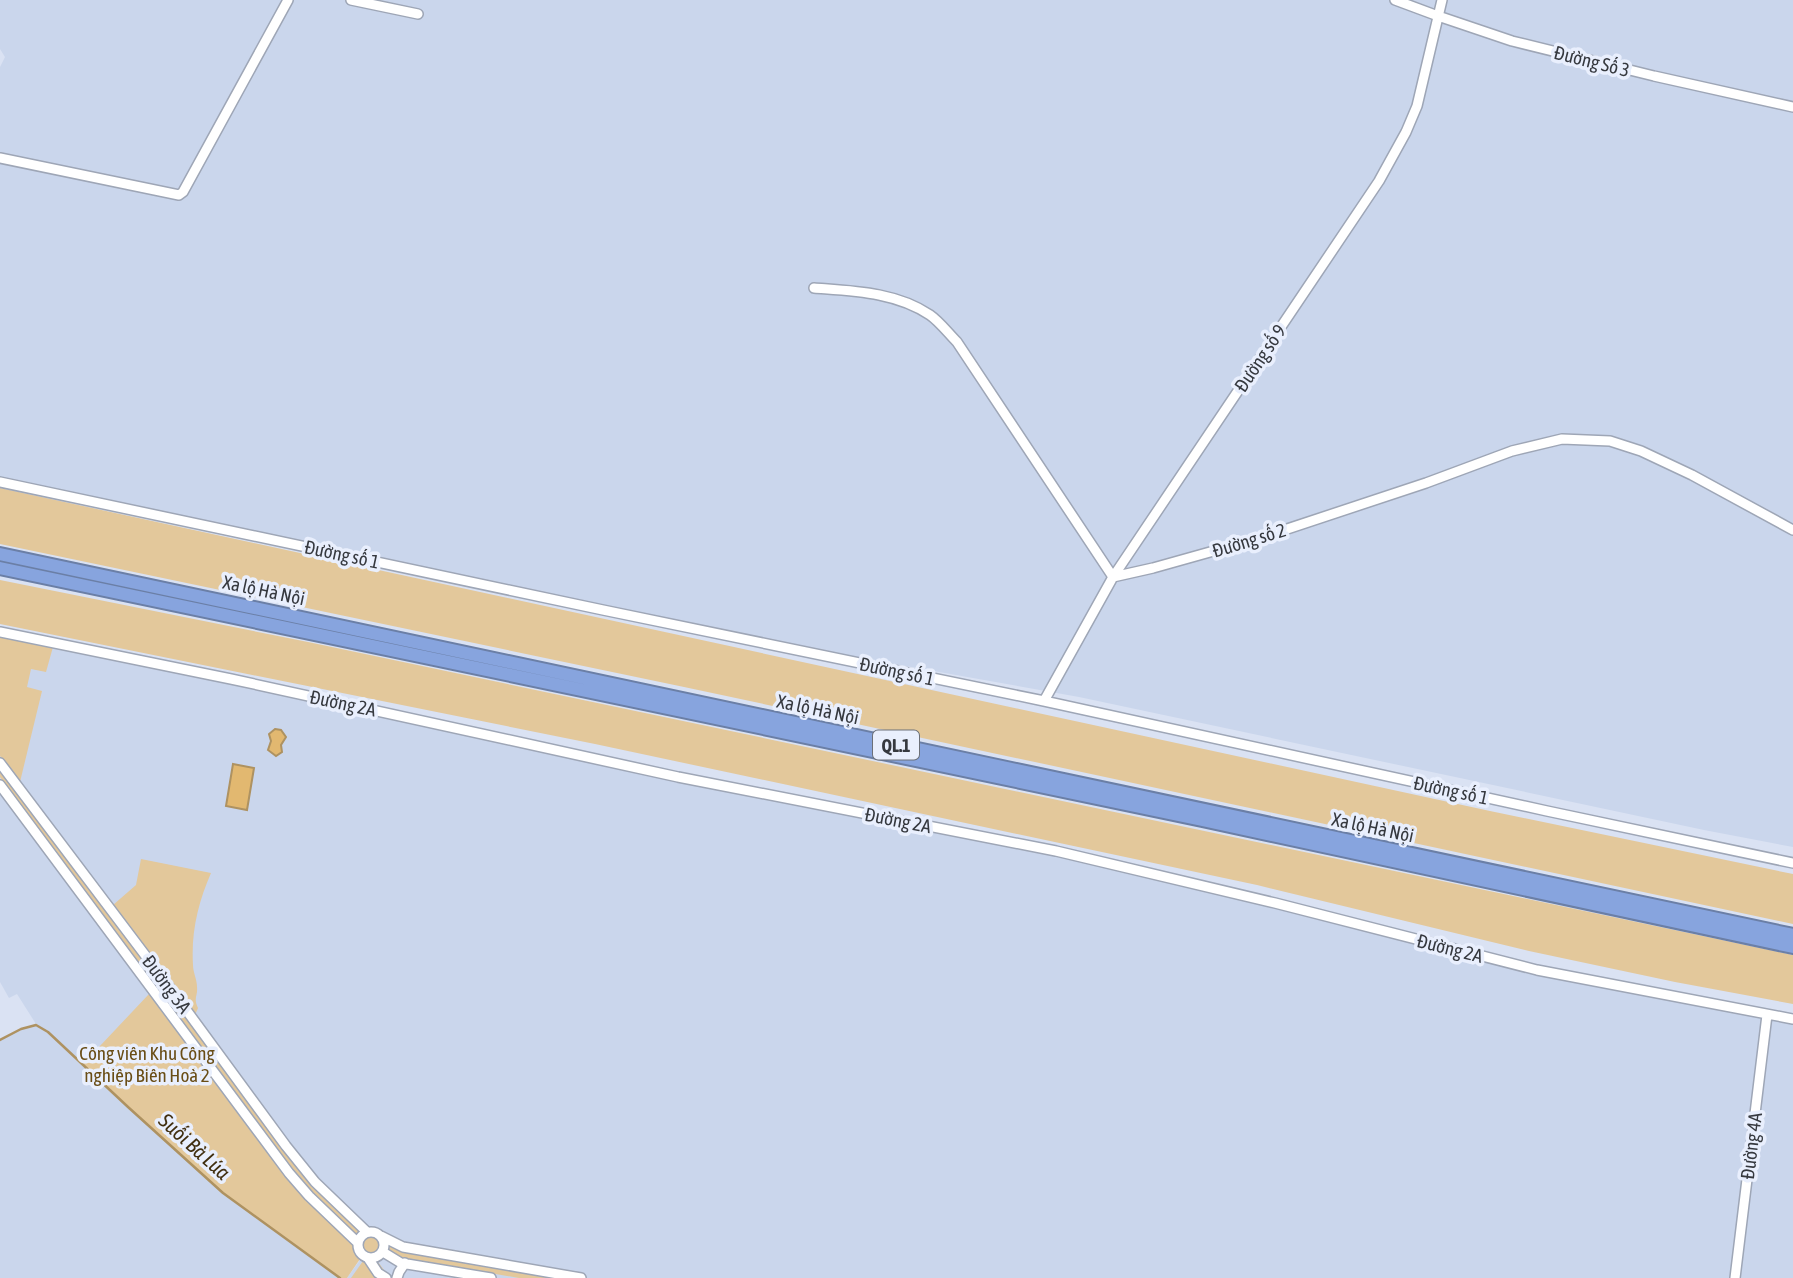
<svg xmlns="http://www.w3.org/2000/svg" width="1793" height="1278" font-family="'Asap Condensed',sans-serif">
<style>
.built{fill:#cad6ec}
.green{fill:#e3c89b}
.water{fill:#e2b870;stroke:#ae9261;stroke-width:2}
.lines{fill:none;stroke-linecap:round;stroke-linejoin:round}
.stream{stroke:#ae9261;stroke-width:2.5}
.minor-casing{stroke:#9ea6b6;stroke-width:12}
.highway-casing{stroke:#6b7fa6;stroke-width:16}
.minor{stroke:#fff;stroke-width:9}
.highway{stroke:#87a4de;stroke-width:12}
.labels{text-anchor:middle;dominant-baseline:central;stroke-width:7;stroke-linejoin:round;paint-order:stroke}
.shield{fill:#e9effd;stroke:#6c7078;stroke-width:2}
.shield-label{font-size:18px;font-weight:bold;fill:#36393f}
.street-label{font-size:19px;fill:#36393f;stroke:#e9effd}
.park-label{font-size:19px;fill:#694d16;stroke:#e9effd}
.water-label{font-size:21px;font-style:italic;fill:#412f10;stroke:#e9effd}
</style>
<rect width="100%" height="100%" fill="#dae2f3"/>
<path class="built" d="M0 0H1793V847L1704 830 1079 697 793 646 0 479V67L5 57 0 49Z
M0 637 232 684 679 782 1006 844 1275 908 1536 975 1793 1024V1278H347L360 1260 284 1175 240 1114 128 1107 223 1193 340 1278H0V1040L21 1029 36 1024 17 994 9 998 0 982Z"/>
<path class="green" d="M0 488 1490 811 1793 874V924L684 687 0 544Z
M0 580 308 642 1793 955V1004L1675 982 1529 951 1257 885 928 815 595 744 0 624Z
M0 637 53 647 46 672 31 669 27 687 42 691 20 782 0 756Z
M0 771 170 996 166 1000 0 777Z
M141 859 211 873C198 903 191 932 193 965 193 972 197 980 197 987 198 997 193 997 198 1008L195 1015 113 905 136 885Z
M149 994 284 1175 305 1199 353 1245 354 1251 360 1259 347 1278H340L223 1193 82 1065Z
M174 1001 282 1149 311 1186 359 1231 356 1234 312 1193 293 1170 169 1004Z
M362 1245a9 9 0 1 1 18 0a9 9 0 1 1-18 0Z
M390 1245 402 1252 552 1278H519L402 1258 389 1250Z
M363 1261 371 1263 378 1262 390 1278H351Z"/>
<path class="water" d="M275 729 281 730 286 737 281 745 282 752 276 756 268 750 271 741 269 734Z
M233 764 254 768 247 810 226 806Z"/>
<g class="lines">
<path class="stream" d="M0 1040 21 1029 36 1025 48 1032 128 1107 223 1193 340 1278"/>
<g class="minor-casing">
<path id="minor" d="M351 0 418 14
M1395 0 1438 16 1512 41 1654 76 1793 107
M0 158 179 195 183 192 288 0
M814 288C853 291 896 292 930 315 940 322 948 333 957 342L1113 577 1153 568 1260 538 1426 483 1512 451 1562 439 1610 441 1641 451 1692 475 1793 530
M0 482 603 610 1044 701 1547 811 1793 863
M0 632 231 679 678 777 1056 851 1275 903 1537 970 1793 1019
M1044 701 1113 577 1379 181 1406 132 1417 106 1442 0
M0 763 176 996 286 1146 315 1182 367 1232
M0 785 289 1173 309 1196 358 1243
M358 1245a13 13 0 1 1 26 0a13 13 0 1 1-26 0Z
M381 1236 403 1247 581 1278
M383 1252 401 1263 491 1278
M368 1258 378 1273 386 1278
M397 1278 399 1272 405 1263
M1735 1278 1767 1015"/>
</g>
<g class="highway-casing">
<path id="highway" d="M0 554 1793 935
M0 568 1202 820 1793 947"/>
</g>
<use href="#minor" class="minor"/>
<use href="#highway" class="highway"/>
</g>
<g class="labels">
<rect class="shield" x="873" y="730.5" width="46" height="29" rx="5"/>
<g class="shield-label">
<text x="896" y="745">QL.1</text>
</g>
<g class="street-label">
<text transform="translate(1592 61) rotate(14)">Đường Số 3</text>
<text transform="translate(1260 358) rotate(-56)">Đường số 9</text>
<text transform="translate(1249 540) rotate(-17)">Đường số 2</text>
<text transform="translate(342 554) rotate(12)">Đường số 1</text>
<text transform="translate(264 590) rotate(12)">Xa lộ Hà Nội</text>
<text transform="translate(897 671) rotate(12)">Đường số 1</text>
<text transform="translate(343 703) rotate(12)">Đường 2A</text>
<text transform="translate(818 709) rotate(12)">Xa lộ Hà Nội</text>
<text transform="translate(1451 790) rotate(12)">Đường số 1</text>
<text transform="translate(898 820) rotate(11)">Đường 2A</text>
<text transform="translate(1373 827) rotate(12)">Xa lộ Hà Nội</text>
<text transform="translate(1450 948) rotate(14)">Đường 2A</text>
<text transform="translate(167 984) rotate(53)">Đường 3A</text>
<text transform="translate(1751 1146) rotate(-83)">Đường 4A</text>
</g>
<g class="park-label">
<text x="147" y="1053">Công viên Khu Công<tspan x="147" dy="22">nghiệp Biên Hoà 2</tspan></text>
</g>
<g class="water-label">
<text transform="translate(195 1146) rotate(42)">Suối Bà Lúa</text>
</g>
</g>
</svg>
